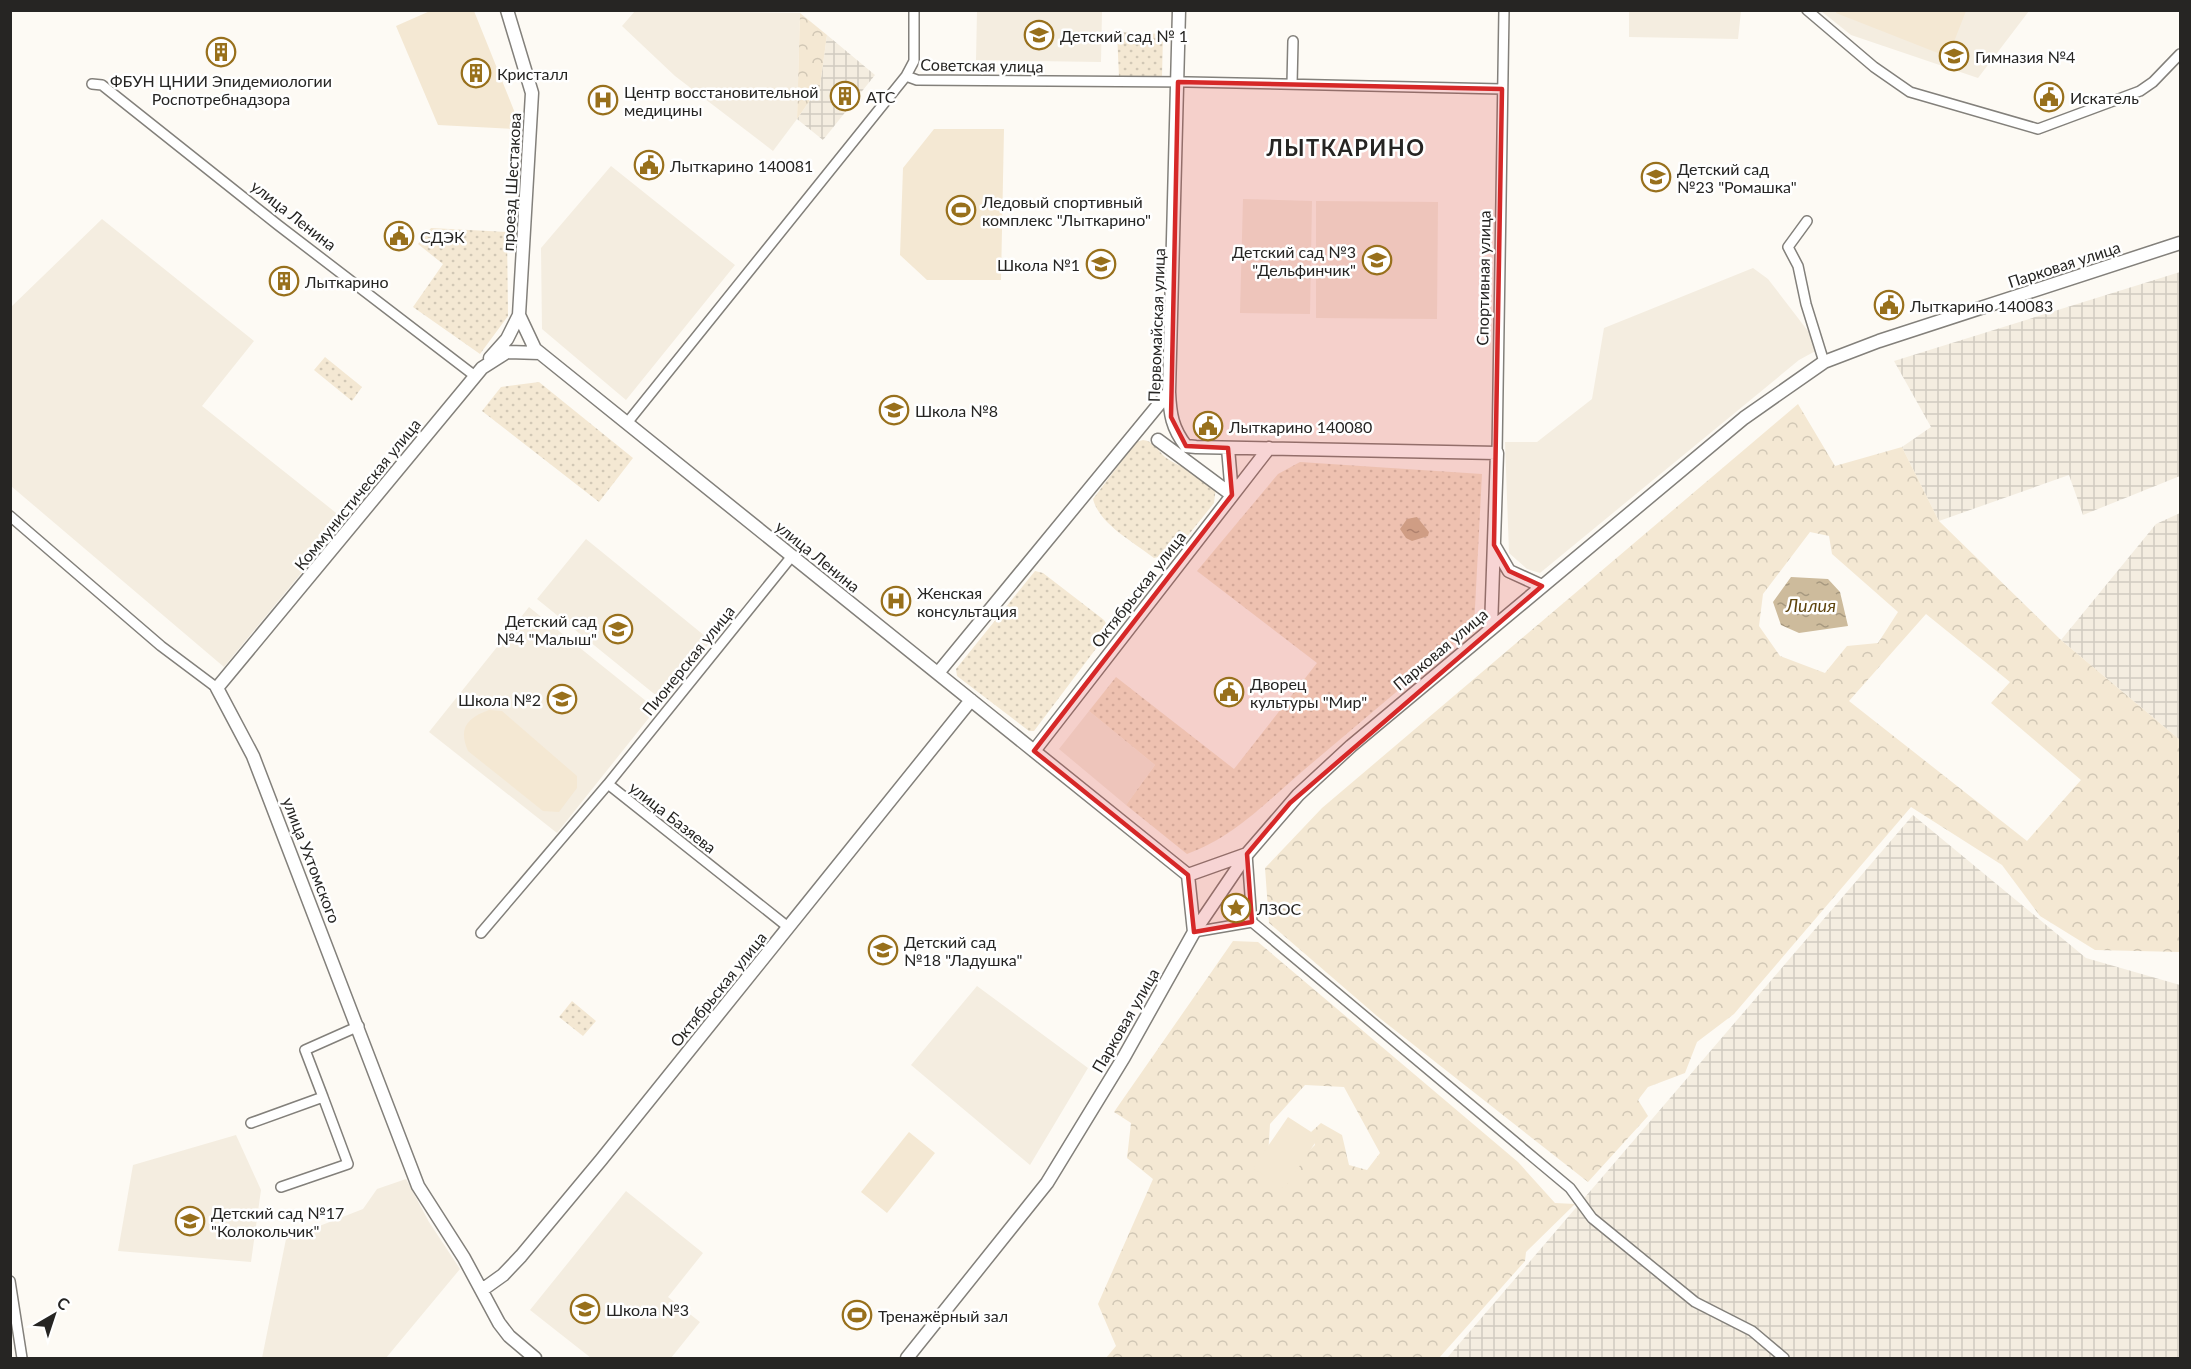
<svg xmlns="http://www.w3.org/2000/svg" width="2191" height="1369" font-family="Lato,sans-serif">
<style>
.built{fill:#f4ede0}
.industrial{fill:url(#industrial-grid)}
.grass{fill:url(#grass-dots)}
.forest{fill:url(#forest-crowns);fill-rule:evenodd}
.garden{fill:#f4e8d3}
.water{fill:url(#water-ripples)}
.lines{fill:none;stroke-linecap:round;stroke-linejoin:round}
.street-casing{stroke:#83807b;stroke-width:12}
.secondary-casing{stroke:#83807b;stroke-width:15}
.street{stroke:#fff;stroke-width:9}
.secondary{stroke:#fff;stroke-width:12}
.marked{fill:#d62828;fill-opacity:0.2;stroke:#d62828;stroke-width:4.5;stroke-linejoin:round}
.labels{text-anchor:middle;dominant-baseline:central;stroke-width:5;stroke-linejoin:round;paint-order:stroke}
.poi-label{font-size:16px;fill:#262523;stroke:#fff;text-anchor:start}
.street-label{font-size:16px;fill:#262523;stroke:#fff}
.water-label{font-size:18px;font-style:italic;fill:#5f450e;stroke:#fff}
.district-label{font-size:22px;font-weight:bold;letter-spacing:1.5px;fill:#262523;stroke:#fff}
</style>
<defs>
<pattern id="industrial-grid" width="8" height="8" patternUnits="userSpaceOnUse" patternTransform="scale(1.5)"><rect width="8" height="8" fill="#f4ede0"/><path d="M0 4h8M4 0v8" fill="none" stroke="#d1cbc0"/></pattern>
<pattern id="grass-dots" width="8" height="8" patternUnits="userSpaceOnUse" patternTransform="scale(1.5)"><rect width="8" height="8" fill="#f4e8d3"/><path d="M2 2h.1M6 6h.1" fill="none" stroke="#d1c7b5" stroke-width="1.8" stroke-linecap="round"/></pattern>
<pattern id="forest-crowns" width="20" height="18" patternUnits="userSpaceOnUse" patternTransform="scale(1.5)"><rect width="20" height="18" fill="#f4e8d3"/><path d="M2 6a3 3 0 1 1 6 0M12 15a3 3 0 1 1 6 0" fill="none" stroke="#d1c7b5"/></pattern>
<pattern id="water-ripples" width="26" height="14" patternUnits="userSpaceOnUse" patternTransform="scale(1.5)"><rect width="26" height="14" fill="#cdbb9c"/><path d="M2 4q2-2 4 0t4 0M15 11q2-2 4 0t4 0" fill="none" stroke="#a6987f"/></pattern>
</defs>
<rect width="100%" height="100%" fill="#fdfaf4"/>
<path class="built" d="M635 11 800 13 797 119 773 151 675 76 622 26Z
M977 11H1102L1101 62 976 60Z
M1629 11H1741L1738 39 1629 37Z
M1821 11H2029L1978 78 1851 35Z
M611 166 735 265 626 400 542 329 541 248Z
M1243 199 1312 201 1310 314 1240 313Z
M1316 201 1438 202 1437 319 1316 318Z
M102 219 254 341 202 406 345 520 224 667 11 486V307Z
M1753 268 1768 279 1821 348 1799 360 1540 573 1527 569 1509 553 1505 442H1537L1592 399 1604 328Z
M586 539 711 641 663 701 537 599Z
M529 607 656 709 557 833 429 732Z
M1089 711 1155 765 1126 805 1059 749Z
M977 986 1088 1068 1030 1165 911 1065Z
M236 1135 261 1190 251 1262 118 1251 133 1165Z
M406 1179 429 1222 460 1269 386 1358H262L286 1239 363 1209 377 1189Z
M626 1191 703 1253 668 1297 700 1322 671 1358H591L530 1310Z"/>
<path class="industrial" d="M827 35 875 75 823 140 797 119 820 86Z
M2180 272V476L2083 515 2069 475 1939 521 1902 447 1931 427 1894 361Z
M2180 513V740L2061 640 2156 524Z
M1913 815 2086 958 2180 985V1358H1447Z"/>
<path class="grass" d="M1117 32 1163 34 1162 77H1119Z
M431 228 507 232 508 316 480 354 413 307 443 264 418 244Z
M325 357 362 387 352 401 314 370Z
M539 382 633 458 599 502 482 411 501 387Z
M1143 440C1154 441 1157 450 1165 457 1182 470 1200 469 1216 487L1214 503 1174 553 1154 558C1135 543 1099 524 1093 499L1136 442Z
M1300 462 1482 474 1474 627C1417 674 1361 722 1305 769 1267 801 1235 837 1187 854L1126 805 1155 765 1089 711 1116 677 1234 769 1317 663 1197 571 1278 474Z
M1035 571 1043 573 1104 620 1110 630 1034 731H1029L957 676 956 669Z
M572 1001 596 1021 583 1036 559 1017Z"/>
<path class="forest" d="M800 13 827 35 820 86 797 119Z
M1798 404 1835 466 1902 447 1939 521 2061 640 2180 740V952L2095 950 2040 916 2002 865 1911 807 1734 1014 1697 1042 1685 1073 1648 1087 1638 1100 1648 1116 1588 1182 1377 1016 1269 923 1265 868 1322 808ZM1810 532 1829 536 1832 554 1898 612 1878 643 1847 646 1825 673 1780 656 1759 626 1763 594ZM1926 614 2010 682 1991 703 2081 780 2027 841 1849 701Z
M1233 941 1258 942 1518 1162 1555 1203 1575 1204 1526 1252 1525 1261 1439 1358H1106L1116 1346 1098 1304 1153 1179 1127 1158 1131 1123 1114 1112ZM1305 1085 1344 1087 1380 1153 1367 1170 1349 1165 1342 1135 1321 1123 1311 1132 1315 1145 1286 1173 1268 1156 1270 1124Z"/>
<path class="garden" d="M1837 10H1966V11L1948 57 1836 13Z
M430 11H474L515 113V129L438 125 396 26Z
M934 129H1004L1001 280H927L900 255 903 168Z
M489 710 502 711 577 776V788L559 812 543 811 468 751C458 728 467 718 489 710Z
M1288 1117 1319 1137 1284 1189 1253 1168Z
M909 1132 935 1153 887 1213 861 1192Z"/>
<path class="water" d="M1417 517 1429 532 1428 536 1412 541 1406 538 1400 529 1407 519Z
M1791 577 1828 579 1840 592 1848 626 1799 633 1781 625 1773 602Z"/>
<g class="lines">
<g class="street-casing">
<path id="street" d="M1807 10 1874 67 1910 92 2038 129 2140 91 2153 82 2180 54
M906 76 917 80 1188 82 1502 89
M92 84 102 85 278 225 475 376
M1292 84 1293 41
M1807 221 1788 247 1798 266 1806 304 1824 362
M627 423 906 76 914 61V10
M1497 453 1504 10
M10 516 161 646 217 688
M608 784 792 556
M1247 854 1252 922 1570 1188 1592 1218 1695 1302 1752 1331 1784 1358
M1194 932 1252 922
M481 933 608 784 788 927
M251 1123 323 1097 305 1050 359 1026
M281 1187 348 1164 323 1097
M10 1281 22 1358"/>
</g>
<g class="secondary-casing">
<path id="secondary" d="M507 10 532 93 519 315 535 349 1188 875 1194 932
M1179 10 1169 392C1170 414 1172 428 1186 446L1196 447 1497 453 1491 628
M490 358 507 339 519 315
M1158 440 1232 495
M1228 448 1232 495
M1495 547 1509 571 1542 586
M938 673 1169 392
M1034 751 1269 448
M1188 875 1247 854
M482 1290 503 1275 521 1256 601 1160 971 700
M535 1358 509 1336 499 1323 464 1258 418 1186 253 756 217 688 482 368 507 352 540 353
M907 1358 1047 1183 1124 1057 1194 932 1247 854 1298 795 1351 746 1744 418 1824 362 1879 341 2180 243"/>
</g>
<use href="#street" class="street"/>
<use href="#secondary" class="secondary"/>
</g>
<path class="marked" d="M1178 82 1502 89 1494 545 1509 571 1542 586 1290 803 1247 854 1252 922 1194 932 1188 875 1034 751 1232 495 1228 448 1186 446 1171 417Z"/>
<defs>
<g id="school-ring" transform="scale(1.5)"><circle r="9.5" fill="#fff" stroke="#98701c" stroke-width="1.5"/><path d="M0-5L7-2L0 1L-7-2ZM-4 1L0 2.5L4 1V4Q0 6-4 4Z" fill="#98701c"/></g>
<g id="building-ring" transform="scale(1.5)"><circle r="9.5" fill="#fff" stroke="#98701c" stroke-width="1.5"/><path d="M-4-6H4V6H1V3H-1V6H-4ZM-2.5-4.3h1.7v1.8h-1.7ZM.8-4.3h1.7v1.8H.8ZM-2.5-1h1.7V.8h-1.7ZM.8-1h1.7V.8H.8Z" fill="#98701c"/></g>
<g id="civic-ring" transform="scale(1.5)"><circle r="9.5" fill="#fff" stroke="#98701c" stroke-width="1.5"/><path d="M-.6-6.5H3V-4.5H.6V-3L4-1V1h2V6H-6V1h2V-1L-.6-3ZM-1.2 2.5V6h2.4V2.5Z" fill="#98701c"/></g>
<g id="hospital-ring" transform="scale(1.5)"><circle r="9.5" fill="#fff" stroke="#98701c" stroke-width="1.5"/><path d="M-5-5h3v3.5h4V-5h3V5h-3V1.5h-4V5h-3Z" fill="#98701c"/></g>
<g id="stadium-ring" transform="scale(1.5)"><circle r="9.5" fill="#fff" stroke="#98701c" stroke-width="1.5"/><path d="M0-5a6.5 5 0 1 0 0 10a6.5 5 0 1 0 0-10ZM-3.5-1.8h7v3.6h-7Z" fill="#98701c"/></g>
<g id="sight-ring" transform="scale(1.5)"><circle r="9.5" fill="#fff" stroke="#98701c" stroke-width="1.5"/><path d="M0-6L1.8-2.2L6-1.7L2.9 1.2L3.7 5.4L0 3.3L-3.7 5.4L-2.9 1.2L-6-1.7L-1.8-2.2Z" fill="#98701c"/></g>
</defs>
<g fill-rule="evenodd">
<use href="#school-ring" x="1039" y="35"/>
<use href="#building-ring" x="221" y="52"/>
<use href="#school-ring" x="1954" y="56"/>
<use href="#building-ring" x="476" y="73"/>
<use href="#building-ring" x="845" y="96"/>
<use href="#civic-ring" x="2049" y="97"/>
<use href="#hospital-ring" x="603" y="100"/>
<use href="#civic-ring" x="649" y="165"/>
<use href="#school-ring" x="1656" y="177"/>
<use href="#stadium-ring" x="961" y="210"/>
<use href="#civic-ring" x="399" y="236"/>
<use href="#school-ring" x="1377" y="260"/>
<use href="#school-ring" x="1101" y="264"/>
<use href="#building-ring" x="284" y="281"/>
<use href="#civic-ring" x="1889" y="305"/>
<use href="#school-ring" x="894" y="410"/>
<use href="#civic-ring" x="1208" y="426"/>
<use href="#hospital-ring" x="896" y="601"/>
<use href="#school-ring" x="618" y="629"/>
<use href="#civic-ring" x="1229" y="692"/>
<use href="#school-ring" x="562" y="699"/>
<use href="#sight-ring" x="1236" y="908"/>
<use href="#school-ring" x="883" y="950"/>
<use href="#school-ring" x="190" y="1221"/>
<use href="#school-ring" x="585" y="1309"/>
<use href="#stadium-ring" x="857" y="1315"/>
</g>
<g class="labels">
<g class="poi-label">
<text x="1060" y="35">Детский сад № 1</text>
<text x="1975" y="56">Гимназия №4</text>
<text x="497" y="73">Кристалл</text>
<text x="221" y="80" text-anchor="middle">ФБУН ЦНИИ Эпидемиологии<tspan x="221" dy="18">Роспотребнадзора</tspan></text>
<text x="624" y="91">Центр восстановительной<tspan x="624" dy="18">медицины</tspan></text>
<text x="866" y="96">АТС</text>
<text x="2070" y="97">Искатель</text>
<text x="670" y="165">Лыткарино 140081</text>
<text x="1677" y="168">Детский сад<tspan x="1677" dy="18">№23 "Ромашка"</tspan></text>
<text x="982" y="201">Ледовый спортивный<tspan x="982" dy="18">комплекс "Лыткарино"</tspan></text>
<text x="420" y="236">СДЭК</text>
<text x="1356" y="251" text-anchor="end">Детский сад №3<tspan x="1356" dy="18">"Дельфинчик"</tspan></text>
<text x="1080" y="264" text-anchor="end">Школа №1</text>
<text x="305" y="281">Лыткарино</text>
<text x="1910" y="305">Лыткарино 140083</text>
<text x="915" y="410">Школа №8</text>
<text x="1229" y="426">Лыткарино 140080</text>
<text x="917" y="592">Женская<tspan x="917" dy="18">консультация</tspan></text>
<text x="597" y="620" text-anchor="end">Детский сад<tspan x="597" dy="18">№4 "Малыш"</tspan></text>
<text x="1250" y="683">Дворец<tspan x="1250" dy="18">культуры "Мир"</tspan></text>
<text x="541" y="699" text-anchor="end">Школа №2</text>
<text x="1257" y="908">ЛЗОС</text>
<text x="904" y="941">Детский сад<tspan x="904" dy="18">№18 "Ладушка"</tspan></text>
<text x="211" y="1212">Детский сад №17<tspan x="211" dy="18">"Колокольчик"</tspan></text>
<text x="606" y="1309">Школа №3</text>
<text x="878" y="1315">Тренажёрный зал</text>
</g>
<g class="street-label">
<text transform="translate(982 65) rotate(1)">Советская улица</text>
<text transform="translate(511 182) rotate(-87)">проезд Шестакова</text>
<text transform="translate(294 215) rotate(38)">улица Ленина</text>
<text transform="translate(2064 264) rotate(-18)">Парковая улица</text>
<text transform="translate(1483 278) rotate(-89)">Спортивная улица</text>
<text transform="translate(1156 325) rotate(-88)">Первомайская улица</text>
<text transform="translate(357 494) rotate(-51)">Коммунистическая улица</text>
<text transform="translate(818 556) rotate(39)">улица Ленина</text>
<text transform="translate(1138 589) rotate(-52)">Октябрьская улица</text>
<text transform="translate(1440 649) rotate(-40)">Парковая улица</text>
<text transform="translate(688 660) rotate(-51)">Пионерская улица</text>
<text transform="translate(673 817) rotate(38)">улица Базяева</text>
<text transform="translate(312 860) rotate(69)">улица Ухтомского</text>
<text transform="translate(718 989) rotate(-51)">Октябрьская улица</text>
<text transform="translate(1125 1020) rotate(-60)">Парковая улица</text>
</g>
<g class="water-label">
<text x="1811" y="605">Лилия</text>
</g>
<g class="district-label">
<text x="1346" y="147">ЛЫТКАРИНО</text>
</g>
</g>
<rect width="2191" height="1369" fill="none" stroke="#262523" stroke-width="24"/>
<g transform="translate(54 1315) rotate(39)" stroke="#ffffff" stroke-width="4.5" paint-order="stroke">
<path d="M0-4.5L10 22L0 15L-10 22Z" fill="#262523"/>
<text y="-9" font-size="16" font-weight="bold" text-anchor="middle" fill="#262523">С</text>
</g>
</svg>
